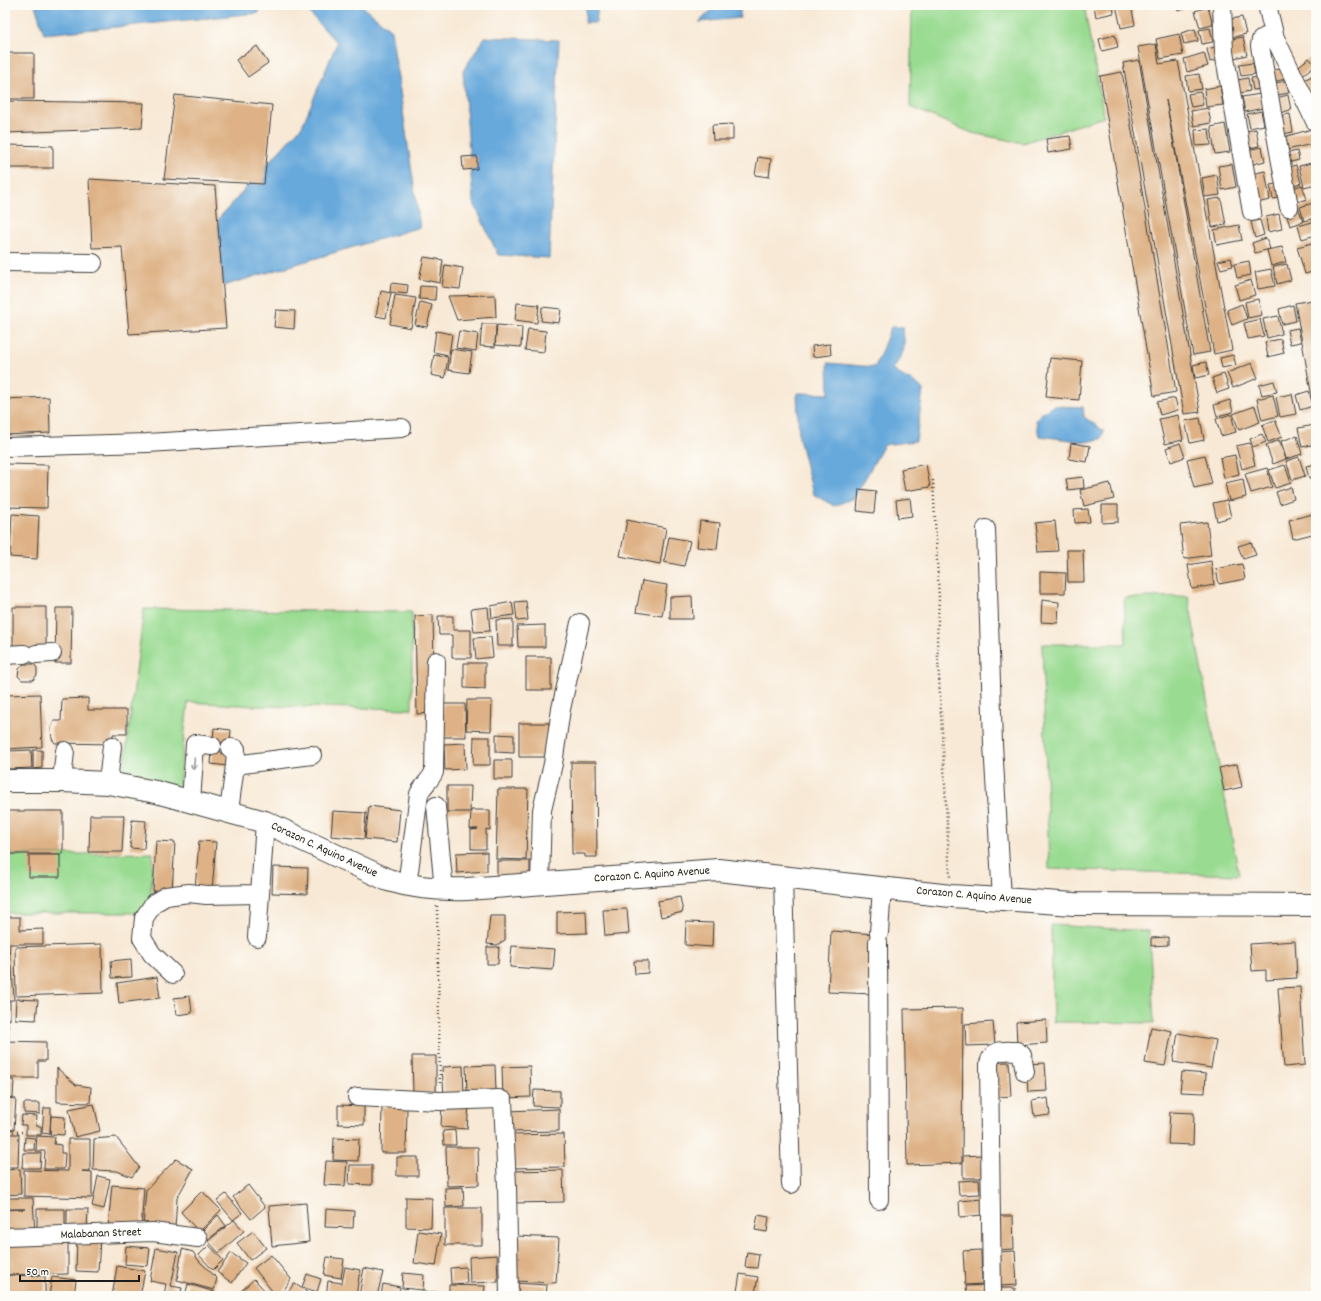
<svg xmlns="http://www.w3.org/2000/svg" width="1321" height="1301" font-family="Dekko,sans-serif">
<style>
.green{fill:#9adb92;stroke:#5b7c57}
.water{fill:#67a9db;stroke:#42627c}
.building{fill:#deb286}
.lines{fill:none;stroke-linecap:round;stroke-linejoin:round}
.minor-casing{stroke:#3d3b38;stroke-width:20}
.major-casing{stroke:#3d3b38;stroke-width:24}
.path{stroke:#3d3b38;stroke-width:2.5;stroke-dasharray:1 3;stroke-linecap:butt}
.minor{stroke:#fff;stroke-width:18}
.major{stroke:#fff;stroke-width:22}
.oneway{stroke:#999}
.labels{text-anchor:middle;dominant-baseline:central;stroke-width:3;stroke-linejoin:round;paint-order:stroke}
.street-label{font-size:12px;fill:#1c1c1c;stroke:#fdfcf7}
</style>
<rect width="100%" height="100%" fill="#fdfcf7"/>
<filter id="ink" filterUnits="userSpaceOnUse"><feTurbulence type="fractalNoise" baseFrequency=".025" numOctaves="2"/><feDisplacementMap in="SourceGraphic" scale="8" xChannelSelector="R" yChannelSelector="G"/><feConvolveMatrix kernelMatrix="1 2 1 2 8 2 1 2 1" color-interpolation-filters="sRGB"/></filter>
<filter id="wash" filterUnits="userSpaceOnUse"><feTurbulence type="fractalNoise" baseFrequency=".012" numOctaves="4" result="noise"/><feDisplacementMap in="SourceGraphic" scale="16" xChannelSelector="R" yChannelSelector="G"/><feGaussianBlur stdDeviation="0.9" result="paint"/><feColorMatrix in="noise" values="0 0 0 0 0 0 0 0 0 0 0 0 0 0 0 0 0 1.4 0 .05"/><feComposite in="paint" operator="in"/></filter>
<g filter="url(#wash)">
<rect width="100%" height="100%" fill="#f8e9d6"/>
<path class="green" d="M912 5H1084L1104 117 1023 143 972 133 910 107Z
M1188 596 1239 875 1049 869 1042 644H1126L1124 598Z
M144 609 412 612V709L255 706 188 702 179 786 123 774Z
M153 853 150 913H5V855Z
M1051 925 1149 931 1154 1023 1053 1022Z"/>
<path class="water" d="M35 5H258L259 13 44 34Z
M302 5H361L391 30 420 227 223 286 218 219 302 126 337 43Z
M586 5H598L596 23H585Z
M717 5H740V18L699 22Z
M485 37 559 40 549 258 498 255 473 201 463 71Z
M891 327H903C905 350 906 349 893 369 902 379 915 379 923 390L916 441 884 445 854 498 834 506 813 494 799 438 797 393 829 394 828 363 875 367Z
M1053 406 1083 407 1084 417 1104 431 1101 439 1086 442 1039 436 1036 420 1042 413Z"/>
<g id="blocks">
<path class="building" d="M1094 5H1113L1114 13 1096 17Z
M1116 5H1131L1135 25 1121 28Z
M1176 5H1196L1178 11Z
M1208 7 1213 25 1200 28 1195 11Z
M1242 17 1246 34 1230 38 1226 20Z
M1210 28 1213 42 1202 44 1199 30Z
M1195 29 1198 41 1184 44 1181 33Z
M1179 34 1183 55 1160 59 1156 39Z
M1115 35 1118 47 1102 51 1099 39Z
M1243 37 1247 55 1230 59 1226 40Z
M1156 44 1159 64 1178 61 1232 350 1214 354 1166 100 1210 352 1193 355 1138 47Z
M257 46 268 63 248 77 236 60Z
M1219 46 1222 59 1210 62 1207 49Z
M6 53H34V99H5Z
M1204 53 1208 66 1187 72 1184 59Z
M1309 58 1315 65 1297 80 1291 72Z
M1139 60 1200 412 1184 414 1123 63Z
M1253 63 1255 74 1241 76 1239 65Z
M1283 68 1285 79 1273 82 1270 71Z
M1122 72 1176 392 1154 396 1100 76Z
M1199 74 1202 89 1188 91 1186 76Z
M1312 76 1316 92 1307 95 1302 81Z
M1261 77 1263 89 1253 90 1251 78Z
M1248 78 1250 91 1234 94 1232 81Z
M1286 81 1289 93 1272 96 1270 84Z
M1220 86 1223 105 1206 107 1204 89Z
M1201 92 1203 105 1191 107 1188 94Z
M1260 94 1263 108 1245 112 1242 97Z
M175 95 272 105 264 184 164 179Z
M1288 95 1291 110 1275 114 1272 99Z
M5 101 144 103 142 128 5 133Z
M1208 108 1211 123 1194 126 1191 111Z
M1261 111 1264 125 1250 128 1247 114Z
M1290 114 1293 132 1278 135 1274 117Z
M733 124V140H713L712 125Z
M1225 124 1230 152 1215 154 1211 127Z
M1209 129 1211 145 1196 146 1195 130Z
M1256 129 1259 146 1245 149 1242 132Z
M1312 129 1316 143 1283 151 1280 138Z
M1070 136 1072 149 1048 153 1046 139Z
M5 145 53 146V168H5Z
M1262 147 1265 161 1250 165 1247 150Z
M1297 151 1299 160 1287 163 1284 154Z
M477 156V169L463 170 462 157Z
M758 157 771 159 769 177 755 175Z
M1316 162V184L1304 187 1299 166Z
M1232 164 1236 187 1222 190 1218 166Z
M1296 165 1301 183 1291 186 1286 168Z
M1265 171 1270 200 1256 203 1251 174Z
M1217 175 1220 195 1205 197 1202 178Z
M89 179 215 186 226 328 129 334 122 247 92 248Z
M1282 183 1284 197 1273 199 1270 185Z
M1302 185 1307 199 1294 203 1289 189Z
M1221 198 1226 225 1212 227 1208 200Z
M1316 202V218L1304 221 1300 207Z
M1298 207 1303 222 1290 226 1285 210Z
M1279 214 1282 229 1268 232 1266 217Z
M1260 220 1264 235 1255 238 1251 222Z
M1316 221V235L1302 239 1298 226Z
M1239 225 1242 240 1217 245 1214 230Z
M1266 238 1270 249 1255 253 1252 243Z
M1316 242V271L1305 274 1297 247Z
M1282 247 1286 262 1271 266 1267 250Z
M424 257 443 260 440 283 419 279Z
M1231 258 1233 266 1221 269 1218 261Z
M1249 261 1251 275 1237 278 1234 264Z
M1287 264 1291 280 1277 284 1273 267Z
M445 265 463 268 460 289 442 287Z
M1271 269 1275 286 1258 289 1255 272Z
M1251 280 1255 295 1239 300 1235 285Z
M391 283 408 285 407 294 390 292Z
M420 286 436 287 435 300 419 299Z
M381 291 391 293 386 318 376 316Z
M395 295 416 298 411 328 390 324Z
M495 295 496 317 457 320 448 296Z
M1258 299 1262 315 1248 318 1245 302Z
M1313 300 1316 320 1315 414 1295 303Z
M420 302 432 305 427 327 415 325Z
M517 303 539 305 537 323 515 320Z
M1242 304 1247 319 1232 325 1227 310Z
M1293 305 1296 321 1282 324 1279 309Z
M542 307 561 309 559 323 541 321Z
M276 310 295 311 294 329 274 327Z
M1278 316 1282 334 1267 338 1263 319Z
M1260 319 1264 336 1248 339 1244 323Z
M482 324H496L495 347 480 346Z
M497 325 522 327 521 347 495 345Z
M1298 328 1301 342 1290 344 1287 330Z
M528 329 546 331 544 352 525 350Z
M436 331 452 334 449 355 433 352Z
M459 331 478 334 476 351 456 348Z
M1281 339 1284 353 1268 357 1265 342Z
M830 344 831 355 813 357 812 346Z
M451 349 472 352 469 373 448 370Z
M434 355 448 357 445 378 431 375Z
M1233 355 1236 365 1222 368 1220 358Z
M1050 358 1082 361 1079 400 1046 397Z
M1206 362 1209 375 1195 378 1193 365Z
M1252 363 1258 378 1233 388 1227 373Z
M1224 374 1229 389 1217 393 1212 378Z
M1274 381 1277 392 1262 395 1259 385Z
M1309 391 1313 406 1300 410 1296 395Z
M1292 394 1296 414 1280 417 1276 397Z
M1273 395 1278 416 1262 420 1257 399Z
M49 397 50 433 5 435V399Z
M1175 398 1178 410 1160 415 1157 402Z
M1230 400 1233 412 1217 416 1214 405Z
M1255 406 1260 422 1239 430 1233 414Z
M1231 414 1236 432 1221 436 1216 419Z
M1178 415 1183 440 1165 444 1159 419Z
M1200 418 1204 440 1190 443 1185 421Z
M1275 420 1282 437 1268 442 1262 425Z
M1315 425 1316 444 1302 447 1298 428Z
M1262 434 1266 442 1253 447 1250 439Z
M1297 436 1302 454 1286 459 1281 441Z
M1279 440 1286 459 1273 464 1266 445Z
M1071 443 1090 446 1087 462 1069 459Z
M1180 443 1185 457 1171 462 1166 448Z
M1250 443 1255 465 1242 469 1236 446Z
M1205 455 1212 484 1194 488 1187 459Z
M1235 455 1239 474 1224 478 1220 458Z
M1299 457 1305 476 1292 480 1286 461Z
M5 464 48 465 47 508 5 507Z
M926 464 930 487 905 491 901 469Z
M1316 464V477L1309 478 1306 466Z
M1285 465 1291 483 1275 488 1269 470Z
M1267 468 1272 487 1251 493 1245 474Z
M1083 477 1084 488 1068 490 1066 479Z
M1243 479 1246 497 1229 501 1225 483Z
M1110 483 1114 499 1084 506 1080 490Z
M1291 487 1294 499 1280 504 1276 492Z
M859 489 876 491 874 513 857 511Z
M910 498 912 516 898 518 896 500Z
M1227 500 1231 517 1217 521 1213 503Z
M1102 505H1118V522L1102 523Z
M1088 509 1090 522 1075 523 1074 510Z
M12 514 39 516 37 559 10 557Z
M1313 514 1316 533 1293 539 1289 520Z
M627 520 666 528 660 564 620 556Z
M700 521 720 523 717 549 697 547Z
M1055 521 1058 551 1038 552 1035 523Z
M1207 522 1211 555 1184 559 1180 525Z
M669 537 690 541 684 566 664 562Z
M1251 542 1256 555 1243 559 1238 546Z
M1067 550H1083L1084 582H1068Z
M1211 561 1214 585 1192 589 1188 565Z
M1242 564 1245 579 1219 584 1216 569Z
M1040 572 1066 573 1065 593H1040Z
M642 581 667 585 662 616 636 612Z
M692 596 693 619H670V597Z
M1042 600 1059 602 1058 623 1041 622Z
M526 601 528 620 517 621 515 602Z
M512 602 514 615 492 618 491 606Z
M13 607H46V650H13Z
M488 607 490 631 474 632 471 609Z
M56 608H72L71 663H55Z
M433 615 435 713 417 714 415 616Z
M438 616H453V630H471V658H452V635H439Z
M513 619V646H497L496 620Z
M545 625V647H518L517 626Z
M491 637 493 657 476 659 474 638Z
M526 657H551V690H526Z
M464 663H485V689L464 688Z
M24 664H34L37 668V675L33 680H22L18 676 19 669Z
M40 694 42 747 5 749V695Z
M88 698V710H127V734H113V744L55 743 52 739 51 728 54 721H61L62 699Z
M467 700H492L491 731 466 730Z
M443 704H465L466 737H443Z
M519 723H549V757H519Z
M214 728 231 730 228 766 211 764Z
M496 734 514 735V753L496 752Z
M474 737H490V765H473Z
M465 743 466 769 445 770 444 744Z
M31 750 32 768 8 769 7 751Z
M33 750H42V768L33 769Z
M494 760H512V779H494Z
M571 762H596L597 857H585V854H572Z
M1237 764 1242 787 1224 791 1219 768Z
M447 786H471L470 812H447Z
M498 789H528L526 860 496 859Z
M369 806 400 810 397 842 365 839Z
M471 810H490V830L486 829V849H471V830L478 829H470Z
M5 811H63V854H5Z
M333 811 366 813 364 839 331 836Z
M90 815H124L122 852H89Z
M132 820 146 821 144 849 130 848Z
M156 841 175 842 172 892 153 891Z
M199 841 216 842 212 891 195 890Z
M487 852V871L457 873 456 853Z
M29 855H60V877H29Z
M497 861H530V878H497Z
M273 867 308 868 307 894 272 893Z
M680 897 683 912 661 917 658 901Z
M627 909 629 934 605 936 603 910Z
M586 911 587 933 557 934V912Z
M490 916H505V940L497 945 487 944Z
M5 917H20V930L43 929V944H9L10 966H12L14 1000H5Z
M686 922 713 923 712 947 685 945Z
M831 931 876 934 873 994 828 992Z
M1168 937V945L1151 946V938Z
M1295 941 1297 978 1266 980V970L1252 971 1250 944Z
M102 944 103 993 16 996 15 947Z
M512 946 555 949 553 970 510 967Z
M487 947H499L498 964H487Z
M131 959 132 977 112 978 111 961Z
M634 961H648V973L635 974Z
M157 977 160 998 119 1003 117 983Z
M1300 987 1305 1065 1284 1067 1278 988Z
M190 996 192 1013 176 1015 174 998Z
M16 999 38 1000 36 1020 15 1019Z
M5 1001H10V1020H5Z
M963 1008 962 1163 907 1165 904 1009Z
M1046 1020 1047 1043 1017 1045 1016 1022Z
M993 1022 995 1045 966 1046 965 1024Z
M5 1023H8L9 1038H5Z
M1151 1027 1172 1031 1165 1066 1145 1063Z
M1178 1033 1216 1040 1211 1068 1173 1062Z
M5 1041 46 1042V1061H38V1078H5Z
M412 1056H436V1093H413Z
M1009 1062 1011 1096 989 1098 986 1063Z
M1045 1063 1047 1091 1028 1092 1026 1064Z
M495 1065 496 1092 467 1093 466 1066Z
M463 1066 464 1095 444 1096 442 1067Z
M530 1066 531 1097 503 1098 502 1067Z
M57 1068 76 1085 91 1087 90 1103 57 1102Z
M1182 1072 1206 1074 1205 1093 1180 1092Z
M5 1080H14L13 1098 5 1097Z
M534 1090 560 1091V1107L533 1106Z
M5 1098 16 1099 14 1130 5 1129Z
M1048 1098 1050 1115 1034 1117 1032 1101Z
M24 1103H40V1114L24 1113Z
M442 1103 469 1105 467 1129 441 1127Z
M94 1104 100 1131 75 1137 69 1109Z
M338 1105 364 1106V1125L338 1124Z
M382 1107H407L406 1153H381Z
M44 1108H51L50 1134 42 1133Z
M559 1109V1131L508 1132 507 1111Z
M1170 1112 1194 1113 1193 1145 1168 1144Z
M22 1115 37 1116 36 1126H41V1135H26V1125H21Z
M51 1116 65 1117 64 1135 50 1134Z
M455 1130 456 1145H444L443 1131Z
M5 1134H19L18 1167H5Z
M564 1134 565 1167 510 1168 509 1135Z
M37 1136 55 1137 54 1144 61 1145V1153H65L64 1169H44L45 1151H36Z
M25 1137 35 1138 34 1150H24Z
M116 1137 139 1167 132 1177 117 1171 93 1170 94 1139Z
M334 1138 359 1139 358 1161 333 1160Z
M68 1139H90V1171H82L92 1172V1198L24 1196V1170L68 1171Z
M446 1147H478L479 1185 447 1186Z
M23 1153H41L40 1168H22Z
M982 1155 983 1178H963V1156Z
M397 1157H418V1176H397Z
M176 1159 193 1169 177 1198 175 1228H143L146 1190Z
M326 1161 347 1162 345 1186 324 1185Z
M350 1165H372V1185L349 1184Z
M20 1169 21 1194 6 1195V1170Z
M563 1170 564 1202 511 1203 510 1171Z
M98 1176 110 1179 104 1209 92 1206Z
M979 1180 980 1194 959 1195 958 1181Z
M112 1185 144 1188 141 1230 108 1227Z
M248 1185 265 1207 251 1219 233 1197Z
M463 1187 464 1206 446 1207 445 1188Z
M202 1191 221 1210 199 1232 181 1212Z
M226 1194 242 1213 233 1220 217 1201Z
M406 1197 432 1198 431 1228 406 1227Z
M5 1198H33L35 1234 5 1235V1210L25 1209H5Z
M982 1199 983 1215 960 1217 959 1201Z
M306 1203 309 1242 272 1246 269 1206Z
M445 1208H482V1245H445Z
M37 1209H65V1232H37Z
M67 1209H88L87 1230H67Z
M326 1209 354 1211 353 1228 325 1227Z
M218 1215 226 1226 207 1240 201 1232Z
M758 1215 769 1217 767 1232 755 1230Z
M996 1216H1013L1014 1249 997 1250Z
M234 1220 244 1231 219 1253 208 1241Z
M253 1231 266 1248 250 1260 237 1243Z
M418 1231 441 1234 436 1266 414 1263Z
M516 1236 559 1238 556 1283 514 1281Z
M77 1238 100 1239 98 1272 76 1271Z
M5 1239H68V1274L7 1275 45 1276V1296H5Z
M209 1245 223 1260 213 1270 199 1255Z
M126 1246 150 1248 148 1266 125 1264Z
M156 1248 178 1252 171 1286 182 1288 180 1296H164L166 1284 150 1281Z
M182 1249 193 1252 199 1261 217 1278 214 1290 177 1280Z
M981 1250 982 1284 965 1285 963 1251Z
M1015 1251 1017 1285 1000 1286 998 1252Z
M747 1252 759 1254 757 1268 745 1267Z
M231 1253 246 1263 232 1283 217 1272Z
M271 1255 291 1279 280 1296H276L254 1268Z
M497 1255 498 1282 470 1283 469 1257Z
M327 1257 344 1259 341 1278 324 1275Z
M117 1266 145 1271 140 1296H112Z
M345 1267 360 1270 356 1296H326L328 1281 342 1283Z
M466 1267 467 1283 451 1284 450 1268Z
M364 1268 383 1272 377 1296H359Z
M403 1273 424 1275 423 1290 402 1288Z
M307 1274 321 1279 317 1292 302 1287Z
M740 1274 758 1277 755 1293 737 1291Z
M52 1277 76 1280 74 1296H49Z
M254 1279 270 1296H236Z
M294 1283 307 1292 304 1296H286Z
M514 1283 547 1285 546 1296H513Z
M188 1284 215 1292 214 1296H185Z
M383 1284 400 1287 399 1296H381Z
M449 1285 485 1286 484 1296H449Z
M987 1285V1296H967L966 1286Z
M1001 1288H1015V1296H1001Z
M764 1291 786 1294V1296H763Z
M402 1292 418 1295V1296H401Z
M421 1292H443V1296H421Z"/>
</g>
</g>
<g filter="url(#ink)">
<use href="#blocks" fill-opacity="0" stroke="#3d3b38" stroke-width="1"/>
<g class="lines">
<g class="minor-casing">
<path id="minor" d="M1222 5 1224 52 1252 212
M1267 5 1275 38 1315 121
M1275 38 1265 37 1261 40 1260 46 1289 207
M5 262 93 263
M5 447 147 443 402 428
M986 529 993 744 1002 899
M36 654 52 653
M5 655 24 654
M230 748 236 749 235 765
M62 781 65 751
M108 783 112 746
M191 801 195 744 212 746
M436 806 444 890
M229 811 235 765 312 755
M783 877 791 1184
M540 883 542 810 553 764 561 709 580 623
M407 886 419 794C423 785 430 781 434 772L436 661
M879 933 882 887
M257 937 265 822
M878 941 879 1200
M173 974 152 954 142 938 144 918 154 903 166 896 189 893 206 895 259 894
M357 1097 440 1101 499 1099 503 1101 507 1186 509 1296
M5 1237 153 1232 198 1238
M992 1296 989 1063C993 1048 1004 1051 1017 1051L1022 1055 1025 1072"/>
</g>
<g class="major-casing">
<path id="major" d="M5 781H62L108 783 156 792 265 822 388 880C415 888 440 890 467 889L718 870 951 896 1002 899 1074 904 1316 905"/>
</g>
<path class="path" d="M933 480 939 598 937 640 950 877
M437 906 440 1085
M5 1132H23"/>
<use href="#minor" class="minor"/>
<use href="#major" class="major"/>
</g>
<defs><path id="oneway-shaft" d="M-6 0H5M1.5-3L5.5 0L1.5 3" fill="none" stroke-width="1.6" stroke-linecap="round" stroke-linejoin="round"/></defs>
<use class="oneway" href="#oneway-shaft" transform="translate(194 764) rotate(94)"/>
</g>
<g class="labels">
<g class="street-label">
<text transform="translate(324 850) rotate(25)">Corazon C. Aquino Avenue</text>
<text transform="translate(652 875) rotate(-4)">Corazon C. Aquino Avenue</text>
<text transform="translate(974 896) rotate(5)">Corazon C. Aquino Avenue</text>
<text transform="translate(101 1234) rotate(-2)">Malabanan Street</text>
</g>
</g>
<rect width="1321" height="1301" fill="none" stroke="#fdfcf7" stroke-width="20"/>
<path d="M20 1275v6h119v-6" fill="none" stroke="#1c1c1c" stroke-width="2"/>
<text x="26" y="1275" font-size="12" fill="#1c1c1c" stroke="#fdfcf7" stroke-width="3" paint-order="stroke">50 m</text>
</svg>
